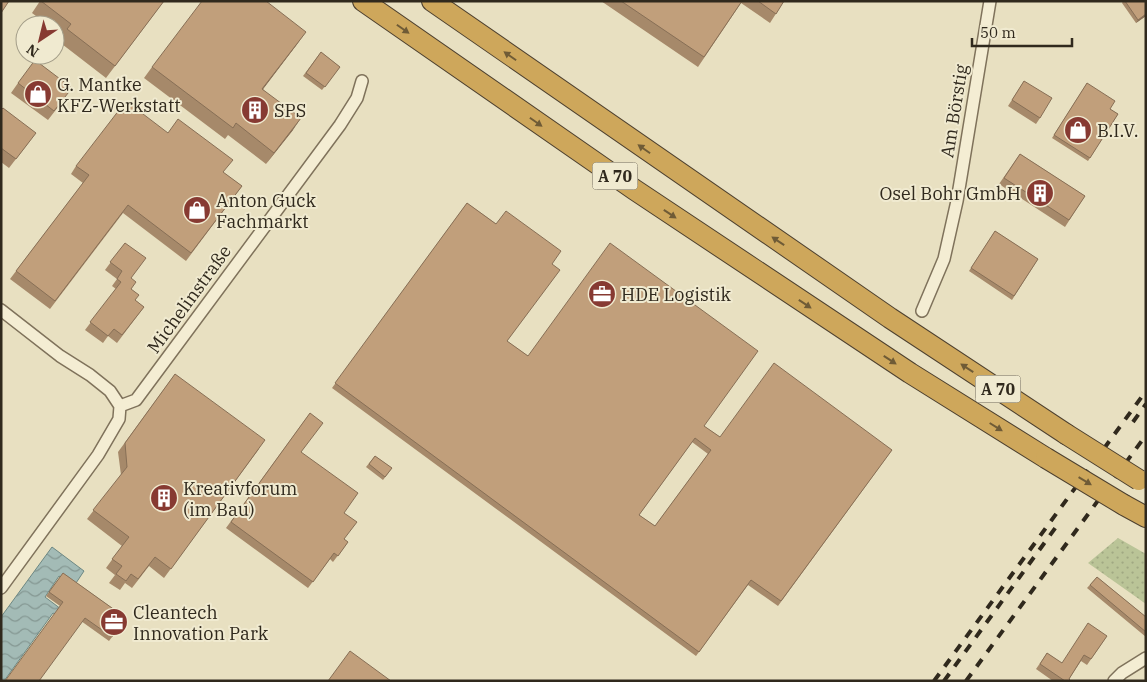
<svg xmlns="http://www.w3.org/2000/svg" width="1147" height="682" font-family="'IBM Plex Serif',serif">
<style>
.park{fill:url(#park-dots)}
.water{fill:url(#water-waves);stroke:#6c8783}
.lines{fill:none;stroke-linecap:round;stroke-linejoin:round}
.minor-casing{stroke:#7f725b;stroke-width:14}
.motorway-casing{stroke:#4d402f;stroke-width:22}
.minor{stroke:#f4edd3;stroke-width:11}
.motorway{stroke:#cea75b;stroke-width:20}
.rail{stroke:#30291d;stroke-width:4;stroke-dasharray:9 9;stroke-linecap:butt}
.motorway-bridge-casing{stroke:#4d402f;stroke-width:22;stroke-linecap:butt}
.motorway-bridge{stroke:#cea75b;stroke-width:20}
.wall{fill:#a6896a;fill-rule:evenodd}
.shaded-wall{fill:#876f56}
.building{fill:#c19f7b;stroke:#876f56;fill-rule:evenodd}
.oneway{fill:#6f5b36}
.labels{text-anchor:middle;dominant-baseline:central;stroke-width:4;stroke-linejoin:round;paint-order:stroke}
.shield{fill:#f0ead0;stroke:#6a6353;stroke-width:1}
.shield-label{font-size:16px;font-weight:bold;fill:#30291d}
.poi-label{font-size:18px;fill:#30291d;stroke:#f0ead0;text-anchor:start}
.street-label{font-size:18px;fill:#30291d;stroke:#f0ead0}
</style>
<defs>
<pattern id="park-dots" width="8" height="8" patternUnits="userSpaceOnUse" patternTransform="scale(1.25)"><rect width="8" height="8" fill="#bac497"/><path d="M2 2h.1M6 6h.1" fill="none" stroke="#a0a882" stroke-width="1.8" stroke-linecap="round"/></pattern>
<pattern id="water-waves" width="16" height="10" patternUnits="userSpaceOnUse" patternTransform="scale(1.25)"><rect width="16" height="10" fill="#a3bbb6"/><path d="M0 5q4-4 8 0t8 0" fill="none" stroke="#859893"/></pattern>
</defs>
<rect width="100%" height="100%" fill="#e8e0c1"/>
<path class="park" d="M1118 538 1146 554V604L1088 563Z"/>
<path class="water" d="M52 547 84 571 74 586 59 576 45 597 65 612 61 617 53 613 4 681H1V617Z"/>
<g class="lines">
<g class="minor-casing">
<path id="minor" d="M1 310 60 356 90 375 110 391 120 406 119 419 98 455 1 588
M922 311 944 259 957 201 990 1
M120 406 136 400 340 125 357 98 362 81
M1114 681 1122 673 1146 658"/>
</g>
<g class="motorway-casing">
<path id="motorway" d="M363 1 635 190 910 373 1046 458
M432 1 890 318 1066 434
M1124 505 1146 517"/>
</g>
<use href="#minor" class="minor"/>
<use href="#motorway" class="motorway"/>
<path class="rail" d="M1133 422 1146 404
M934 681 1146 391
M944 681 1056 527
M966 681 1146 435"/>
<g class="motorway-bridge-casing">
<path id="motorway-bridge" d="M1066 434 1139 480
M1046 458 1124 505"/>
</g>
<use href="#motorway-bridge" class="motorway-bridge"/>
</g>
<path class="wall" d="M40 1H164L106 78 58 41 62 36 55 30V25H48L32 13Z
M601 1H784L770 23 741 3 698 67Z
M1123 1H1146V16L1136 23 1122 3Z
M298 43 263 89 293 130 266 164 228 135 225 139 144 78 152 67Z
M321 52 340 67 322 90 303 76Z
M1024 81 1040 118 1036 124 1008 106Z
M18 83 65 98 48 120 11 93Z
M1087 83 1110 109 1118 114 1088 161 1052 138Z
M1 110 29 142 9 168 1 162Z
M168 133 242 186 186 261 123 213 50 309 10 279 83 183 71 174 76 166Z
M1020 154 1085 196 1065 227 999 184Z
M467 203 552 264 507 341 528 356 704 426 720 437 892 450 778 606 748 585 696 656 332 388ZM692 442 708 454 655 526 639 515Z
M995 231 1038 259 1012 300 969 271Z
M125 243 131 278V289L135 300 144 307 117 343 108 336 103 343 85 330 116 289 112 286 117 279 105 270Z
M175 374 259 449 164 578 149 566 132 588 125 583 120 590 109 583 115 575 106 568 122 546 87 519 121 475 118 452Z
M310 413 301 452 344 513V539L348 542 333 562 330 559 308 588 226 528Z
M375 456 392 468 383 480 366 467Z
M63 573 126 618 109 641 46 596Z
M1097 577 1146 617V637L1087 588Z
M1107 636 1087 665 1081 661 1069 679 1071 681H1053L1036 669 1047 653 1062 663Z"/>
<path class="shaded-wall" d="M1146 14V16L1136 23 1138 20Z
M306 32 298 43 254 101 262 89Z
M301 118 293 130 266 164 274 153Z"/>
<path class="building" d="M1 1H9L1 13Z
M41 1H164L115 66 67 29 71 24Z
M202 1H266L306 32 262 89 301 118 274 153 236 123 233 128 152 67Z
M621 1H742L704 57Z
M758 1H784L776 14Z
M1125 1H1146V14L1138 20Z
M321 52 340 67 325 87 306 73Z
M35 60 72 88 54 111 18 83Z
M1024 81 1052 98 1040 118 1012 100Z
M1087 83 1115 101 1110 109 1118 114 1090 158 1054 135Z
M126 101 168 133 178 119 233 160 223 172 242 186 191 253 128 205 55 301 16 271 89 175 76 166Z
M3 108 36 133 16 159 1 148V110Z
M1020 154 1085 196 1069 220 1004 178Z
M467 203 496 224 506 211 561 251 552 264 560 270 507 341 528 356 610 243 758 351 704 426 720 437 774 363 892 450 781 601 751 580 699 652 335 383ZM695 438 711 450 655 526 639 515Z
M995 231 1038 259 1014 296 971 268Z
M125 243 146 258 131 278 136 282 131 289 139 295 135 300 144 307 122 335 114 329 108 336 90 322 121 282 117 279 122 271 110 262Z
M175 374 265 440 171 569 155 557 138 579 131 574 126 581 116 574 122 566 112 559 129 537 93 510 127 467 125 443Z
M310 413 323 423 301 452 358 493 344 513 357 522 344 539 348 542 338 556 334 553 313 582 231 522Z
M375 456 392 468 385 477 369 464Z
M63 573 126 618 112 637 85 618 39 681H5L63 602 49 592Z
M1097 577 1146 617V632L1090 585Z
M1088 623 1107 636 1091 659 1084 655 1069 679 1071 681H1065L1040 664 1047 653 1062 663Z
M350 651 391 681H328Z"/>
<defs><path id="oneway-solid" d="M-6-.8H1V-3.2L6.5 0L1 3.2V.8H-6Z" transform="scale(1.25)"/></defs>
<g class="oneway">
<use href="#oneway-solid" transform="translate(403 29) rotate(35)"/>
<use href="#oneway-solid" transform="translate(510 56) rotate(-145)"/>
<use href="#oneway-solid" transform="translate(536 122) rotate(35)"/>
<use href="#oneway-solid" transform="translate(644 149) rotate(-145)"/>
<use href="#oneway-solid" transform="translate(670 214) rotate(34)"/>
<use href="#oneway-solid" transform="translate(778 241) rotate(-146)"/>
<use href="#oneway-solid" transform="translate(805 304) rotate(34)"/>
<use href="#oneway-solid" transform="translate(890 360) rotate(33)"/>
<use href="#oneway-solid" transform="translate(967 368) rotate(-147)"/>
<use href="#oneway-solid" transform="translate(996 427) rotate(32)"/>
<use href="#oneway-solid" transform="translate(1085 481) rotate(31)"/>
</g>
<defs>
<g id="shop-disc" transform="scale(1.4375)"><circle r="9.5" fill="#873a32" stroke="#f0ead0"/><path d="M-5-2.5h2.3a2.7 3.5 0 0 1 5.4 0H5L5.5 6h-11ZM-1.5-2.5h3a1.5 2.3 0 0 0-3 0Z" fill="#fff"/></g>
<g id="building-disc" transform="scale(1.4375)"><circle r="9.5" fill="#873a32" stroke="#f0ead0"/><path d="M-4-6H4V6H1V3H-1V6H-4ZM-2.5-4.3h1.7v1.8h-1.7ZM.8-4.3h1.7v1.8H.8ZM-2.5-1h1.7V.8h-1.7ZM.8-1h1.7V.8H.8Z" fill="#fff"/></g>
<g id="office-disc" transform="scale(1.4375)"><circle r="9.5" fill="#873a32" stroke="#f0ead0"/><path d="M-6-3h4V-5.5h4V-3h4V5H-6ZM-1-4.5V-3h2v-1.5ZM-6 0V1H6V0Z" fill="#fff"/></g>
</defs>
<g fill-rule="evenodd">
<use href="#shop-disc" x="38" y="94"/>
<use href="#building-disc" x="255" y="110"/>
<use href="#shop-disc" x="1078" y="130"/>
<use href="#building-disc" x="1040" y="193"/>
<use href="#shop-disc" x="197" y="210"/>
<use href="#office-disc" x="602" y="294"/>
<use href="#building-disc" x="164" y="498"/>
<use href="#office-disc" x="114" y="622"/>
</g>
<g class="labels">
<g class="shield">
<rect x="592.5" y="162.5" width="45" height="27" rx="4"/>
<rect x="975.5" y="375.5" width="45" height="27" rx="4"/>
</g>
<g class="shield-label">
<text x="615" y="176">A 70</text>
<text x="998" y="389">A 70</text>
</g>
<g class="poi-label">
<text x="57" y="84">G. Mantke<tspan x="57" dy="21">KFZ-Werkstatt</tspan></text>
<text x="274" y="110">SPS</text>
<text x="1097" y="130">B.I.V.</text>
<text x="1021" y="193" text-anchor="end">Osel Bohr GmbH</text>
<text x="216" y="200">Anton Guck<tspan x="216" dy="21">Fachmarkt</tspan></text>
<text x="621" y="294">HDE Logistik</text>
<text x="183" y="488">Kreativforum<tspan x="183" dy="21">(im Bau)</tspan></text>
<text x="133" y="612">Cleantech<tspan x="133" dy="21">Innovation Park</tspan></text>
</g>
<g class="street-label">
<text transform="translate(954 111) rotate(-81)">Am Börstig</text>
<text transform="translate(189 299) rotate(-54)">Michelinstraße</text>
</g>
</g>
<rect width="1147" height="682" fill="none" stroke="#30291d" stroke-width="5"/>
<g transform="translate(40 40) rotate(215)"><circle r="24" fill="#f0ead0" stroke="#a39d88"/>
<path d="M0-4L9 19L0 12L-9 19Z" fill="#873a32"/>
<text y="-8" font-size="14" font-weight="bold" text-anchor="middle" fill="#30291d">N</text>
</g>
<path d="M972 38v8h100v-8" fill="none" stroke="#30291d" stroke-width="2.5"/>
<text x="980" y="38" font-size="15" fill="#30291d" stroke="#f0ead0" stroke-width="4" paint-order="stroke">50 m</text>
</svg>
